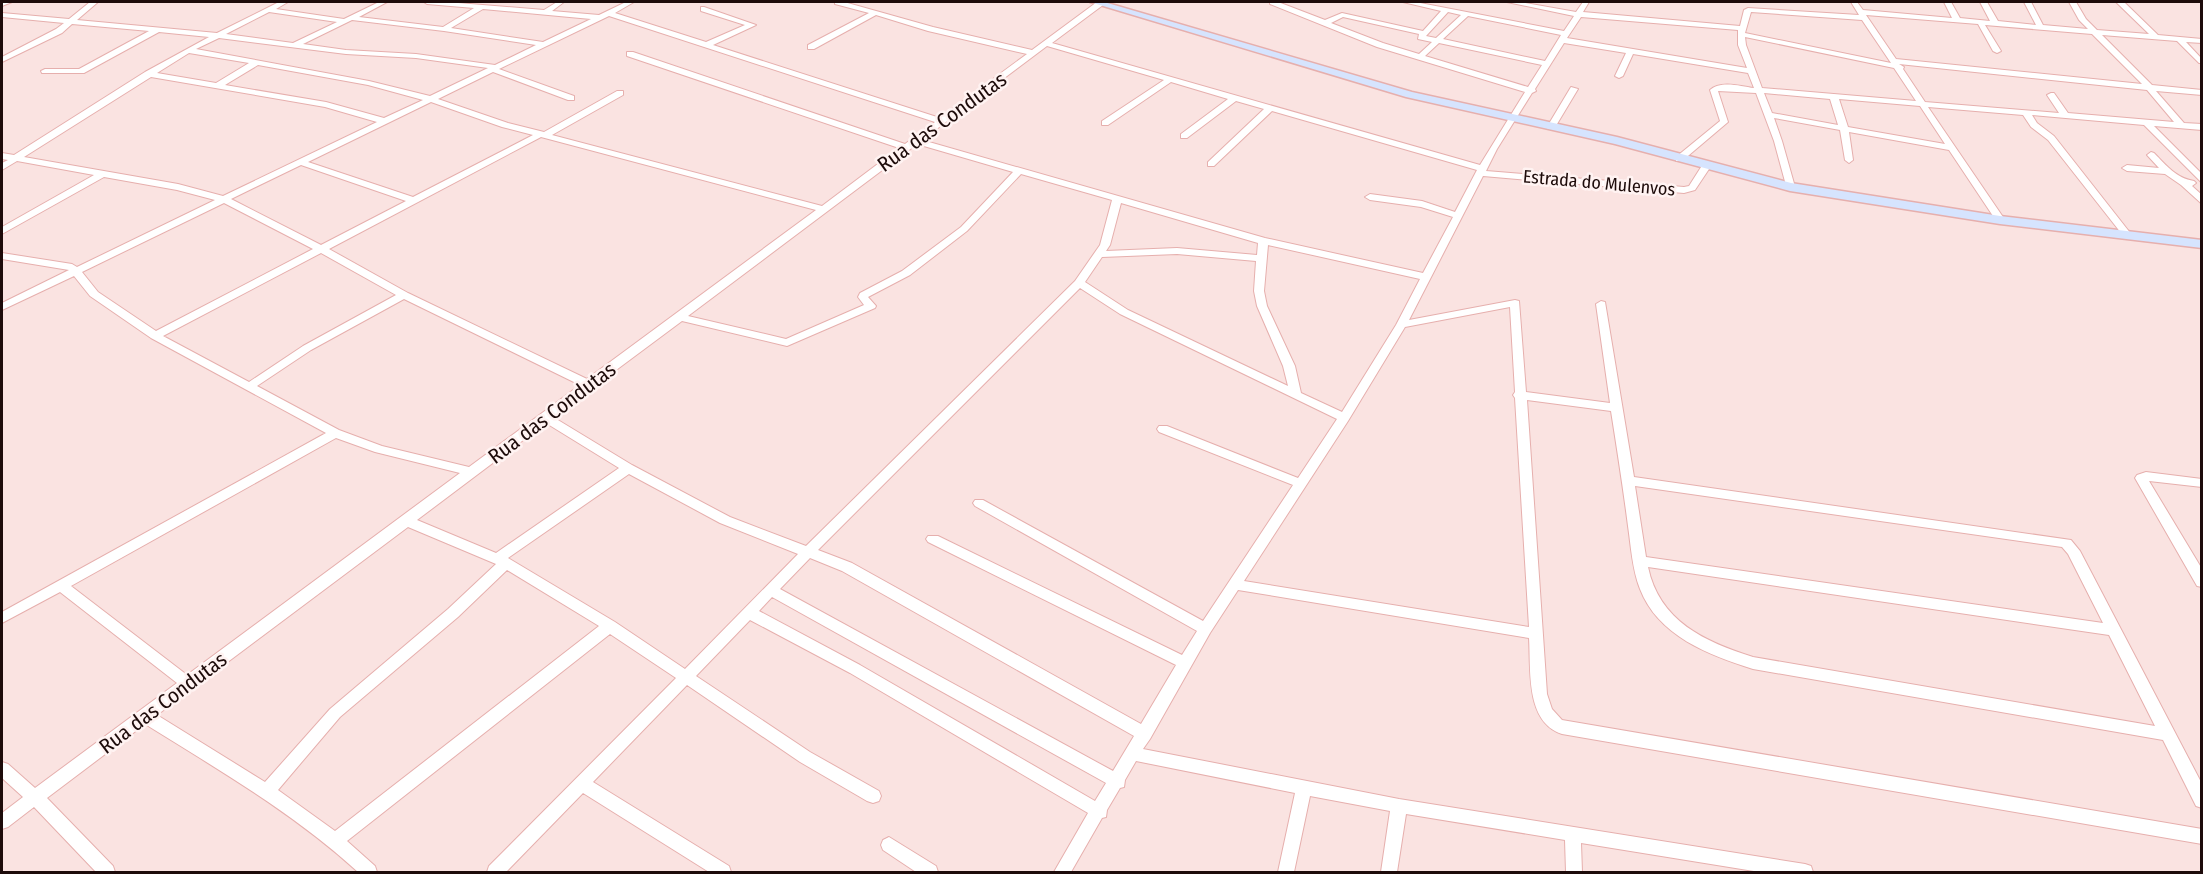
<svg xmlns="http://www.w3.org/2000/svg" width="2203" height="874" font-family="'Fira Sans Condensed',sans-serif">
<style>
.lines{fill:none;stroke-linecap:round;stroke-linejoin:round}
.street-casing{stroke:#e6afad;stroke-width:2}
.secondary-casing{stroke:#e6afad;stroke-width:3}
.street{fill:#fff;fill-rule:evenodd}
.secondary{fill:#d6e4fe;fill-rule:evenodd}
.labels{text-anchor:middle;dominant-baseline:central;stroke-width:5;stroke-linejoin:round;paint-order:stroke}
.far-street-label{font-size:18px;fill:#1d0b0a;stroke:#fff3f2}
.street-label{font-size:21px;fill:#1d0b0a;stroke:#fff3f2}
</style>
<rect width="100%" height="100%" fill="#fae3e1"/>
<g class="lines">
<g class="street-casing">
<path id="street" d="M2 2H12L2 6Z
M90 2H98L77 20 217 33 279 2H288L276 9 344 19 379 2H387L359 17 443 27 474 8 427 4 424 2H446L544 10 557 2H564L552 11 599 15 626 2H634L615 13 706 42 745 25 701 11V7H704L756 25 713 45 940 118 1027 54 928 31 876 15 814 49H808V45L869 13 835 4V2H844L933 27 1032 50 1097 2H1103V5L1052 43 1480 165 1525 92 1377 47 1270 4V2H1278L1325 20 1342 13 1423 31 1441 11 1403 2H1415L1564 31 1574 16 1507 2H1520L1576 12 1583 2H1589L1583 12 1740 26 1744 10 1748 8 1859 15 1851 2H1857L1863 10 1952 18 1944 2H1951L1960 18 1990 21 1980 2H1987L1998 21 2036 25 2024 2H2031L2043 25 2088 29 2079 20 2069 2H2076L2086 19 2097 30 2149 34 2116 2H2124L2158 35 2202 39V43L2186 42 2202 59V63H2199L2177 41 2102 35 2152 85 2202 90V95L2156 91 2184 123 2202 124V130L2154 126 2202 174V183L2144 125 2032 115 2037 123 2054 136 2131 234V238H2125L2048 140 2031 127 2023 115 1928 107 2005 220 2000 223 1997 222 1949 150 1849 132 1853 160 1849 163 1845 160 1840 130 1774 118 1782 141 1795 187 1790 190 1787 189 1774 141 1756 93 1718 91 1728 122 1682 161H1676V157L1720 121 1710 90C1720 80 1741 86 1754 88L1748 73 1633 54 1623 76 1619 78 1615 76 1626 53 1564 43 1535 89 1536 91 1532 93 1497 149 1486 171 1684 187 1689 186 1703 164H1709L1711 166 1695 190 1684 193 1483 176 1409 320 1515 300 1519 301 1526 392 1610 403 1596 304 1601 301 1605 302 1634 477 2071 540 2080 551 2202 784V808L2196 806 2163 740 1753 669C1709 655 1658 636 1640 589 1632 569 1631 546 1628 526 1623 487 1617 449 1611 411L1527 400 1547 694 1552 709 1562 720 2202 829V844L1562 734C1525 722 1531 669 1529 638L1238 590 1210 633 1150 739 1143 749 1399 799 1805 864 1811 866 1813 872H1760L1581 843 1582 872H1566L1565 840 1406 814 1397 872H1381L1390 811 1310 796 1294 872H1278L1295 793 1136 761 1125 780 1124 787 1120 788 1107 810 1106 817 1102 818 1071 872H1054L1088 813 850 673 750 620 696 676 810 752 879 791 881 796 879 801 873 803 867 801 800 762 687 685 593 782 729 866 731 872H709L583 793 506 872H487L489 866 676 678 610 634 347 841 375 866 377 872H358C293 813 219 770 145 724L47 798 113 866 115 872H96L34 807 8 827 2 829V813L23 797 2 778V762L8 764 35 788 177 683 60 592 2 623V612L326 433 151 338 90 296 74 276 2 310V303L69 270 2 259V253L72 264 77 267 215 200 177 190 104 177 2 234V227L94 175 17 161 2 170V163L8 160 2 159V153L14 155 145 72 209 37 159 32 84 73H42L41 71 45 69H79L149 31 72 24 62 33 2 62V57L56 29 64 23 2 17V13L69 19ZM483 9 591 19 543 42 451 28ZM269 12 337 22 293 43 226 34ZM1448 12 1461 15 1436 38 1426 36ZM1751 12 1862 20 1891 63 1745 33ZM1866 15 1978 24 1993 51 1997 53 2001 51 1985 25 2092 34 2142 84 1896 59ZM609 16 935 122 905 144 633 52H627V56L899 148 822 206 552 135 623 95V91H617L544 132 508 123 438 99 493 72 568 100H574V96L499 69ZM1468 16 1561 35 1545 61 1443 39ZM1343 17 1419 34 1418 39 1432 42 1419 54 1383 43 1331 23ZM1581 17 1738 30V45L1747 68 1567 38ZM352 20 444 31 536 45 495 65 416 54 346 50 303 44ZM1745 37 1894 68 1916 101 1762 88 1746 45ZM219 38 346 54 416 58 488 68 430 96 369 81 196 49ZM1439 43 1542 65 1528 87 1425 56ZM1047 46 1164 80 1102 121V125H1108L1171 82 1228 99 1181 134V138H1187L1236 101 1264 109 1208 162V166H1214L1272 111 1477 170 1455 212 1422 201 1370 194 1365 197 1370 200 1421 207 1453 217 1423 273 1265 238 922 140ZM189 53 249 63 216 83 157 73ZM1899 64 2147 90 2174 122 2068 113 2054 93H2051L2047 95 2059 113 1925 102 1903 69 1904 67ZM258 65 368 85 423 100 384 118 326 102 225 85ZM151 77 325 107 377 122 223 196 178 184 24 157ZM1764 93 1830 99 1838 125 1772 113ZM1839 99 1920 106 1945 144 1848 127ZM431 102 502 127 533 135 413 197 308 162ZM541 137 816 210 587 379 408 293 329 249ZM917 144 1013 172 961 227 902 271 860 293 858 297 864 305 786 339 688 316ZM301 165 406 201 321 245 231 199ZM1021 174 1112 200 1100 245 1075 281 806 546 730 517 632 465 553 417 682 321 787 346 875 308 876 306 868 297 910 275 967 231ZM224 203 313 249 156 331 98 292 82 272ZM1121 203 1258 243 1257 255 1177 248 1106 251 1110 245ZM1268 245 1420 279 1396 325 1342 412 1301 393 1295 366 1267 306 1264 291ZM321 253 396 295 303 346 249 382 163 336ZM1177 254 1256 261 1254 291 1257 306 1283 366 1288 386 1128 310 1085 282 1102 257ZM1080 288 1120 314 1337 419 1298 478 1167 426H1159L1157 429 1159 432 1293 485 1203 621 983 500H975L973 503 975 506 1197 631 1182 655 938 536H928L926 539 928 542 1176 665 1141 724 852 563 818 550ZM404 299 580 385 469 467 382 446 339 430 257 386 311 350ZM1510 307 1515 392 1513 395 1515 398 1529 627 1244 581 1348 421 1405 327ZM546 423 619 468 496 553 417 520ZM336 438 375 452 460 473 187 675 71 586ZM629 474 720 523 798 554 685 669 615 622 508 558ZM1635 486 2062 547 2068 554 2103 623 1646 557ZM408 527 496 564 448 609 330 709 265 782 157 715ZM810 558 842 571 1134 736 1113 771 780 589ZM1648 567 2109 635 2155 726 1753 657C1705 642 1659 621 1648 567ZM507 570 599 626 335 831 278 790 340 717 458 617ZM772 597 1106 783 1095 801 860 665 759 611Z
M1571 87 1578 89 1554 129H1548L1547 127Z
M2151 152 2154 153C2167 166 2176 178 2194 181L2196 183 2192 186 2202 195V204L2181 185 2165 174 2127 171 2122 168 2127 165 2159 168 2147 155Z
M2146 472 2202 479V487L2149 481 2202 569V587L2197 586 2135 478 2137 475Z
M889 837 936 866 938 872H916L883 850 881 845 883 840Z"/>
</g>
<g class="secondary-casing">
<path id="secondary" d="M1090 2H1104L1412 92 1617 137 1791 183 2000 216 2202 240V248L2000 224 1790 191 1615 144 1406 97Z"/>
</g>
<use href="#street" class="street"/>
<use href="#secondary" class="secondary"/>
</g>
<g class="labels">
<g class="far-street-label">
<text transform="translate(1599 183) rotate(5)">Estrada do Mulenvos</text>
</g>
<g class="street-label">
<text transform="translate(942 122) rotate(-36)">Rua das Condutas</text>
<text transform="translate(552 413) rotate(-37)">Rua das Condutas</text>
<text transform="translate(163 703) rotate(-37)">Rua das Condutas</text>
</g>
</g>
<rect width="2203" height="874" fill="none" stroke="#1d0b0a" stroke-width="6"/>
</svg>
